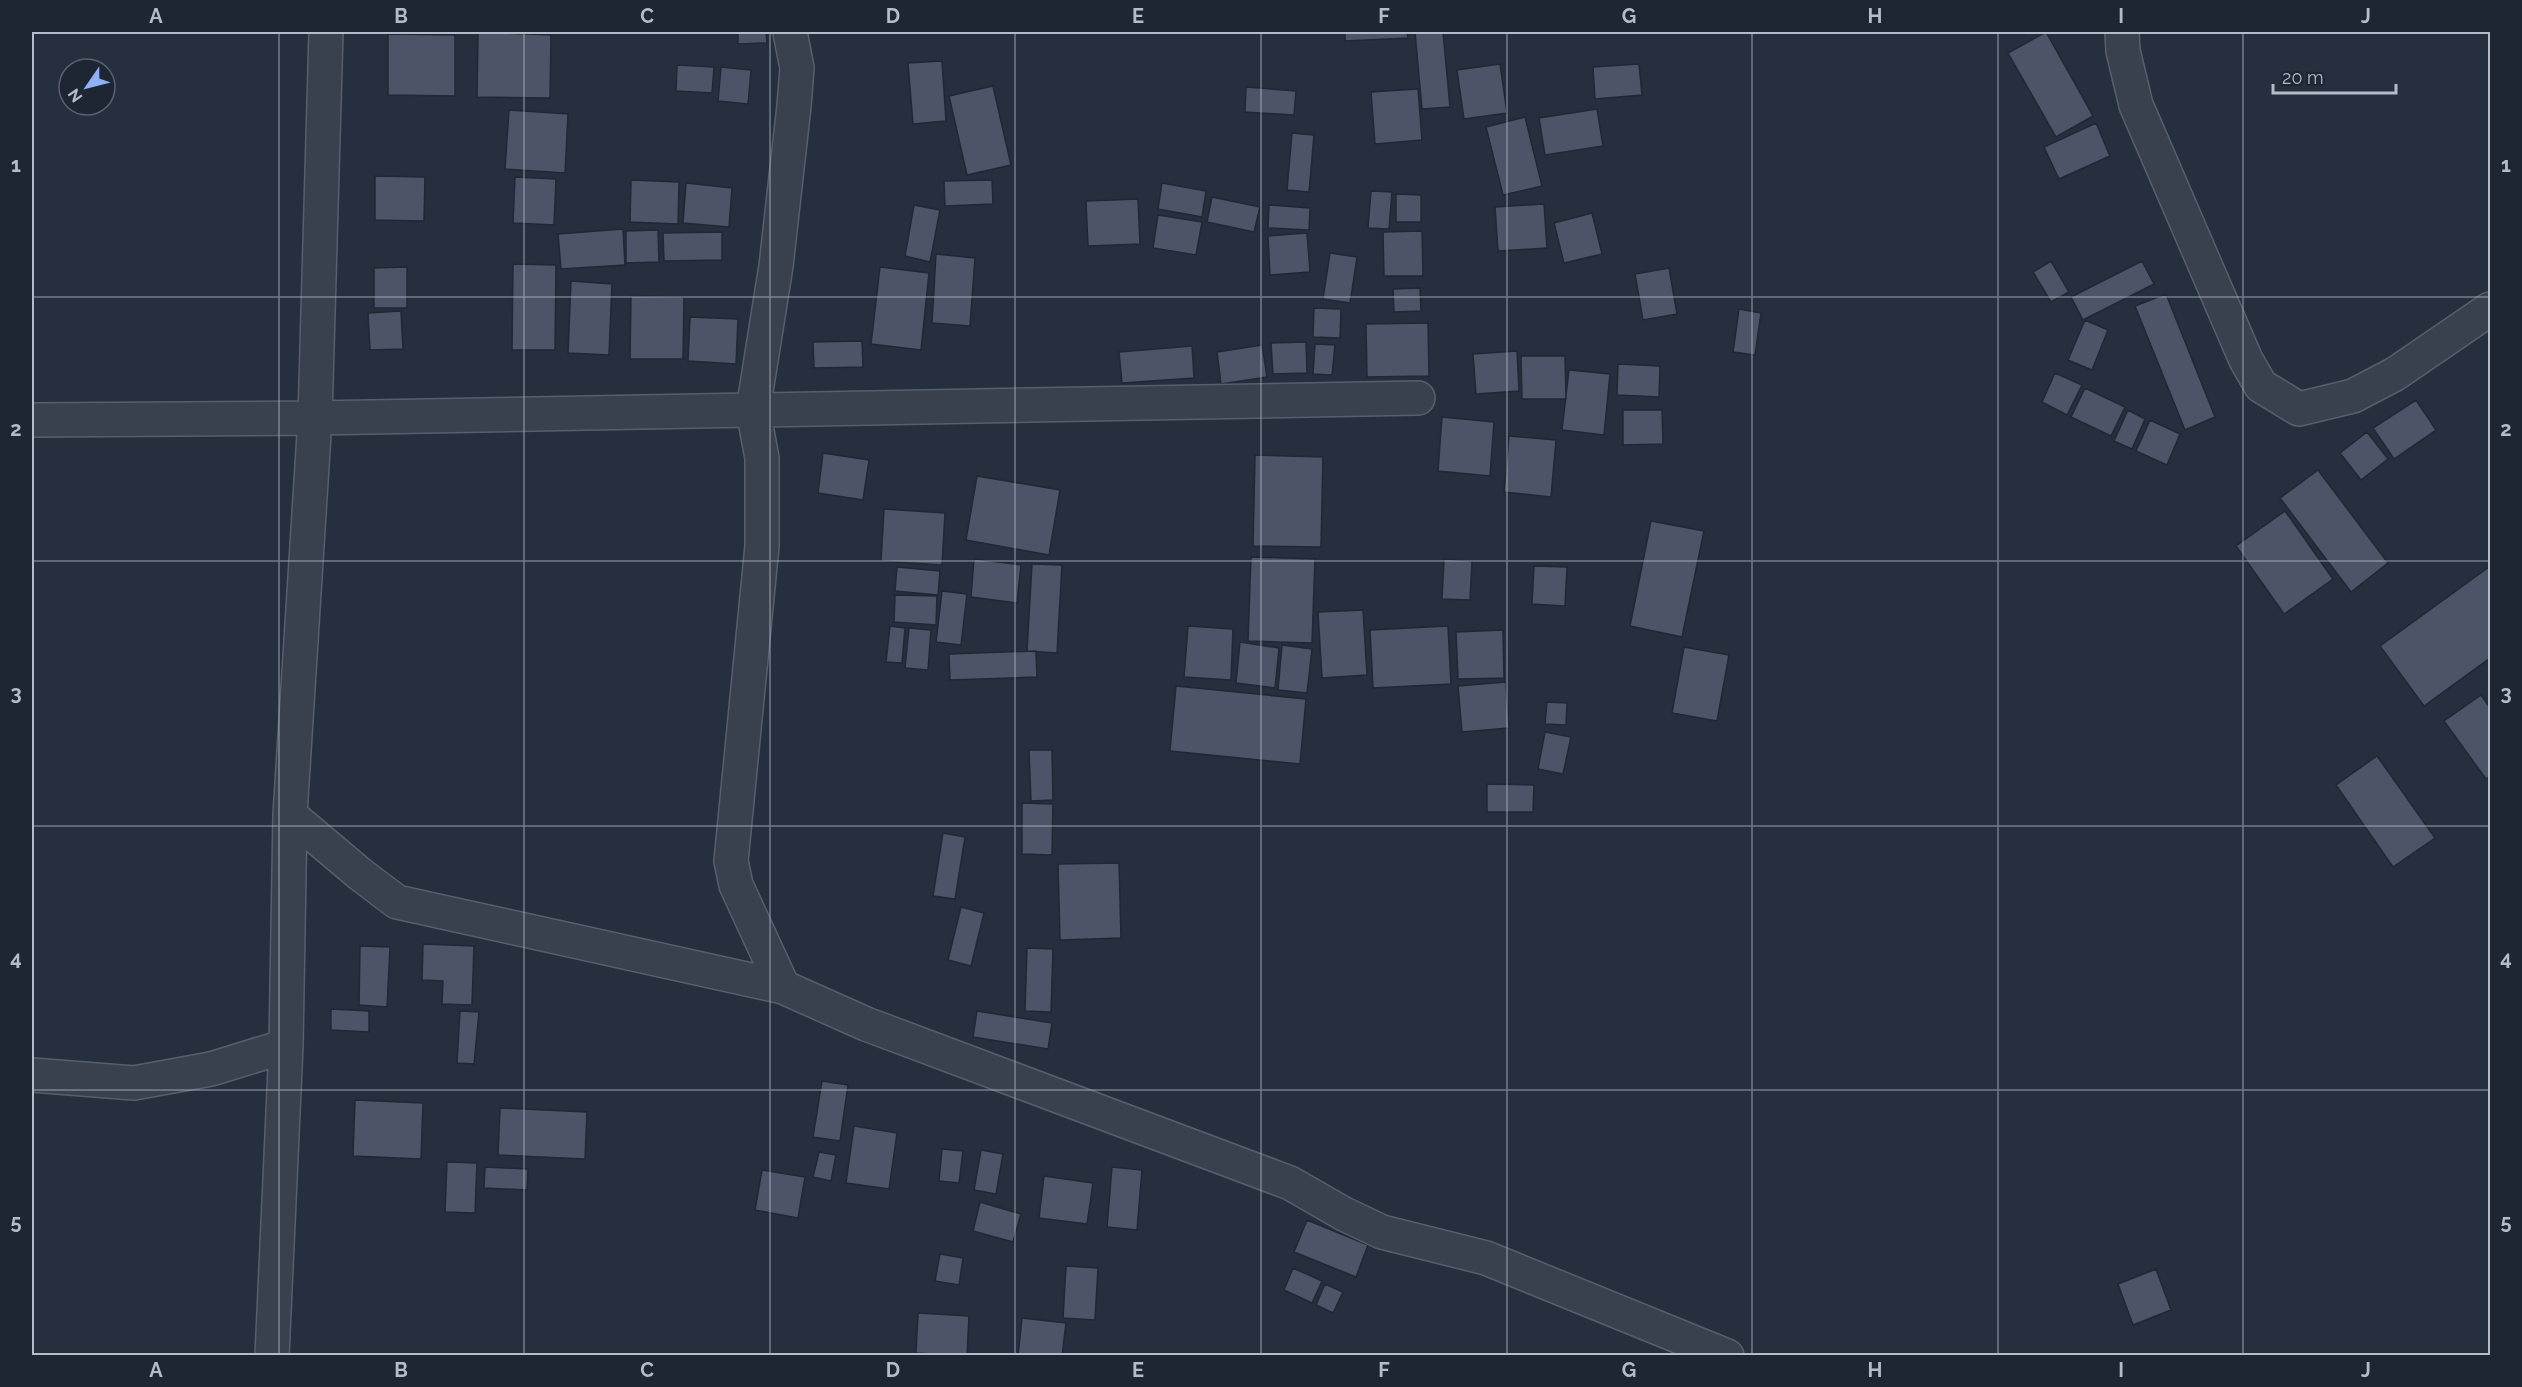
<svg xmlns="http://www.w3.org/2000/svg" width="2522" height="1387" font-family="Raleway,sans-serif">
<style>
.building{fill:#4b5567;stroke:#202836;stroke-width:1.5}
.lines{fill:none;stroke-linecap:round;stroke-linejoin:round}
.minor-casing{stroke:#575f6c;stroke-width:36}
.minor{stroke:#39414e;stroke-width:33}
.grid{fill:none;stroke:#b5bcc9;stroke-width:1.5;stroke-opacity:0.55}
.neatline{fill:none;stroke:#b5bcc9;stroke-width:2}
.grid-label{font-size:20px;text-anchor:middle;font-weight:bold;fill:#b5bcc9}
</style>
<rect width="100%" height="100%" fill="#252f3e"/>
<path class="building" d="M478 32 551 35 550 98 477 97Z
M738 32H766L767 43 738 44Z
M1345 32H1407L1408 38 1345 41Z
M1415 32H1443L1450 107 1422 109Z
M2046 32 2093 116 2056 137 2008 53Z
M388 34 455 35V96L388 95Z
M942 61 946 121 913 124 908 63Z
M1500 64 1507 113 1464 119 1457 70Z
M1639 64 1642 95 1595 99 1593 67Z
M677 65 714 67 712 93 676 91Z
M721 67 751 70 748 104 718 101Z
M993 86 1011 165 967 175 949 96Z
M1246 87 1296 91 1294 115 1245 112Z
M1418 89 1422 140 1375 144 1371 92Z
M1597 109 1603 146 1545 155 1539 118Z
M509 110 568 114 565 173 505 169Z
M1525 117 1542 186 1503 195 1486 127Z
M2096 123 2110 156 2059 179 2044 147Z
M1292 133 1314 135 1309 192 1287 190Z
M375 176 425 177 424 221 375 220Z
M515 177 556 179 554 225 513 223Z
M631 180 679 182 678 224 630 222Z
M992 180 993 204 945 206 944 181Z
M686 183 732 188 729 227 683 223Z
M1162 183 1206 191 1202 217 1158 209Z
M1371 191 1392 192 1389 229 1368 228Z
M1396 194 1421 195V222H1396Z
M1212 197 1260 207 1254 232 1207 222Z
M1138 199 1140 244 1088 246 1086 201Z
M1544 204 1547 248 1498 251 1495 207Z
M914 205 940 210 930 262 905 256Z
M1269 205 1310 208 1309 230 1268 228Z
M1592 213 1602 254 1564 263 1554 223Z
M1158 215 1202 222 1196 255 1153 248Z
M623 229 625 265 561 269 558 234Z
M658 230 659 262 626 263V231Z
M1422 231 1423 276H1384L1383 232Z
M722 232V260L664 261 663 233Z
M1307 233 1310 272 1270 275 1268 236Z
M1330 253 1357 257 1350 303 1323 299Z
M936 254 975 258 970 326 932 323Z
M2051 261 2069 292 2051 302 2033 272Z
M2142 261 2154 284 2083 320 2071 297Z
M513 264 556 265 555 350H512Z
M407 267V308H374V268Z
M880 267 929 273 921 350 871 344Z
M1669 268 1677 314 1643 320 1635 274Z
M571 281 612 284 609 355 568 353Z
M1420 288 1421 311 1394 312 1393 289Z
M2166 294 2215 417 2185 430 2135 306Z
M631 296 684 297 683 359H630Z
M1314 308 1341 309 1340 338 1313 337Z
M1739 309 1761 313 1755 355 1733 352Z
M401 311 403 349 370 350 368 313Z
M690 317 738 319 736 364 688 361Z
M2085 320 2108 330 2092 370 2068 360Z
M1428 323 1429 376 1367 377 1366 324Z
M862 341 863 367 814 368 813 342Z
M1306 342 1307 373 1273 374 1271 343Z
M1315 344 1335 345 1332 375 1313 374Z
M1262 345 1267 377 1221 384 1217 352Z
M1192 346 1194 378 1122 383 1119 352Z
M1517 351 1519 391 1476 394 1473 354Z
M1521 356H1565L1566 399H1522Z
M1618 364 1660 366 1659 397 1617 395Z
M1569 370 1610 374 1604 435 1562 430Z
M2055 373 2082 385 2067 415 2042 402Z
M2085 388 2125 407 2111 436 2071 417Z
M2416 400 2436 430 2394 459 2373 428Z
M1623 410H1662L1663 444 1623 445Z
M2128 410 2145 419 2132 449 2114 441Z
M1442 417 1494 422 1490 476 1438 471Z
M2150 420 2180 434 2167 465 2136 451Z
M2367 432 2388 459 2361 480 2340 453Z
M1509 436 1556 440 1551 497 1504 492Z
M823 453 869 460 863 500 818 493Z
M1255 455 1323 457 1321 547 1253 546Z
M2318 470 2388 563 2351 592 2280 498Z
M977 476 1060 490 1049 555 966 540Z
M884 509 945 513 942 565 881 561Z
M2285 511 2333 579 2284 614 2236 546Z
M1651 521 1704 531 1682 637 1630 626Z
M1251 557 1315 559 1312 643 1248 641Z
M974 559 1021 565 1017 603 971 597Z
M1444 559 1472 561 1470 600 1442 599Z
M1032 564 1062 565 1057 653 1027 651Z
M1534 566 1567 567 1565 606 1532 604Z
M897 567 940 571 938 595 895 591Z
M2489 567 2490 658 2424 706 2380 646Z
M942 591 967 594 961 645 936 642Z
M895 595 937 596 936 625 894 622Z
M1363 610 1367 675 1322 678 1318 612Z
M890 626 905 628 902 663 886 662Z
M1188 626 1233 629 1231 680 1184 677Z
M1448 626 1451 684 1373 688 1370 630Z
M909 628 931 630 928 670 905 668Z
M1503 630 1504 678 1458 679 1456 632Z
M1240 642 1279 648 1275 688 1236 683Z
M1282 645 1312 649 1307 693 1278 690Z
M1684 647 1729 655 1717 721 1672 713Z
M1036 651 1037 677 950 680 949 654Z
M1506 682 1509 728 1462 732 1458 686Z
M1176 686 1306 699 1300 764 1170 751Z
M2481 695 2490 708V776L2486 779 2444 721Z
M1547 702 1567 703 1566 725 1545 724Z
M1545 732 1571 737 1563 774 1538 769Z
M1029 750H1052L1053 800 1031 801Z
M2377 756 2435 838 2393 867 2336 785Z
M1487 784 1534 785 1533 812H1487Z
M1022 803 1053 804 1052 855 1022 854Z
M943 833 965 837 955 899 933 896Z
M1119 863 1121 938 1060 940 1058 864Z
M961 907 984 913 971 966 948 960Z
M423 944 474 946 472 1005 442 1004 443 981 422 980Z
M360 946 390 947 387 1007 359 1005Z
M1027 948 1053 949 1051 1012 1025 1011Z
M331 1009 369 1011V1032L331 1030Z
M460 1011 479 1012 474 1064 457 1063Z
M977 1011 1052 1023 1048 1049 973 1037Z
M822 1081 848 1085 840 1141 813 1137Z
M355 1100 423 1103 421 1159 353 1156Z
M500 1108 587 1112 585 1159 498 1155Z
M854 1126 897 1133 889 1189 846 1183Z
M942 1149 963 1151 959 1183 939 1181Z
M981 1150 1003 1154 996 1194 974 1190Z
M819 1152 836 1155 831 1181 813 1177Z
M447 1162 477 1163 475 1213 445 1212Z
M485 1167 528 1169 527 1190 484 1188Z
M1112 1167 1142 1170 1137 1230 1107 1227Z
M762 1170 805 1177 798 1218 755 1210Z
M1044 1176 1093 1183 1087 1224 1039 1218Z
M980 1202 1021 1214 1013 1242 973 1231Z
M1307 1220 1368 1245 1356 1277 1294 1252Z
M940 1254 963 1258 959 1285 935 1281Z
M1066 1266 1098 1268 1095 1320 1063 1318Z
M1293 1268 1322 1281 1312 1303 1284 1290Z
M2156 1269 2171 1310 2133 1325 2118 1284Z
M1325 1284 1343 1292 1333 1313 1316 1305Z
M918 1313 969 1316 967 1356 916 1353Z
M1022 1318 1066 1323 1062 1356H1018Z"/>
<g class="lines">
<g class="minor-casing">
<path id="minor" d="M2122 32 2123 51 2136 105 2246 360 2261 386 2299 409 2353 396 2395 374 2490 309
M32 420 315 418 1418 398
M290 815 360 874 397 902 783 987 866 1024 1290 1183 1344 1214 1382 1232 1486 1258 1727 1356
M783 987 736 885 731 861 762 546V458L753 410 776 266 794 106 797 68 790 32
M32 1075 134 1083 211 1069 286 1046
M272 1356 286 1046 290 815 315 418 326 32"/>
</g>
<use href="#minor" class="minor"/>
</g>
<path class="grid" d="M279 32V1356M524 32V1356M770 32V1356M1015 32V1356M1261 32V1356M1507 32V1356M1752 32V1356M1998 32V1356M2243 32V1356M32 297H2490M32 561H2490M32 826H2490M32 1090H2490"/>
<rect width="2522" height="1387" fill="none" stroke="#1e2634" stroke-width="66"/>
<g transform="translate(87 87) rotate(235)"><circle r="28" fill="#1e2634" stroke="#5a6270" stroke-width="1.5"/>
<path d="M0-4.5L10 22L0 15L-10 22Z" fill="#8eb0f6"/>
<text y="-9" font-size="16" font-weight="bold" text-anchor="middle" fill="#b5bcc9">N</text>
</g>
<path d="M2273 84v9h123v-9" fill="none" stroke="#b5bcc9" stroke-width="3"/>
<text x="2282" y="84" font-size="18" fill="#b5bcc9" stroke="#1e2634" stroke-width="4.5" paint-order="stroke">20 m</text>
<rect x="33" y="33" width="2456" height="1321" class="neatline"/>
<g class="grid-label">
<text x="156" y="23">A</text>
<text x="401" y="23">B</text>
<text x="647" y="23">C</text>
<text x="893" y="23">D</text>
<text x="1138" y="23">E</text>
<text x="1384" y="23">F</text>
<text x="1629" y="23">G</text>
<text x="1875" y="23">H</text>
<text x="2121" y="23">I</text>
<text x="2366" y="23">J</text>
<text x="16" y="172">1</text>
<text x="2506" y="172">1</text>
<text x="16" y="436">2</text>
<text x="2506" y="436">2</text>
<text x="16" y="700">3</text>
<text x="2506" y="700">3</text>
<text x="16" y="965">4</text>
<text x="2506" y="965">4</text>
<text x="16" y="1229">5</text>
<text x="2506" y="1229">5</text>
<text x="156" y="1377">A</text>
<text x="401" y="1377">B</text>
<text x="647" y="1377">C</text>
<text x="893" y="1377">D</text>
<text x="1138" y="1377">E</text>
<text x="1384" y="1377">F</text>
<text x="1629" y="1377">G</text>
<text x="1875" y="1377">H</text>
<text x="2121" y="1377">I</text>
<text x="2366" y="1377">J</text>
</g>
</svg>
